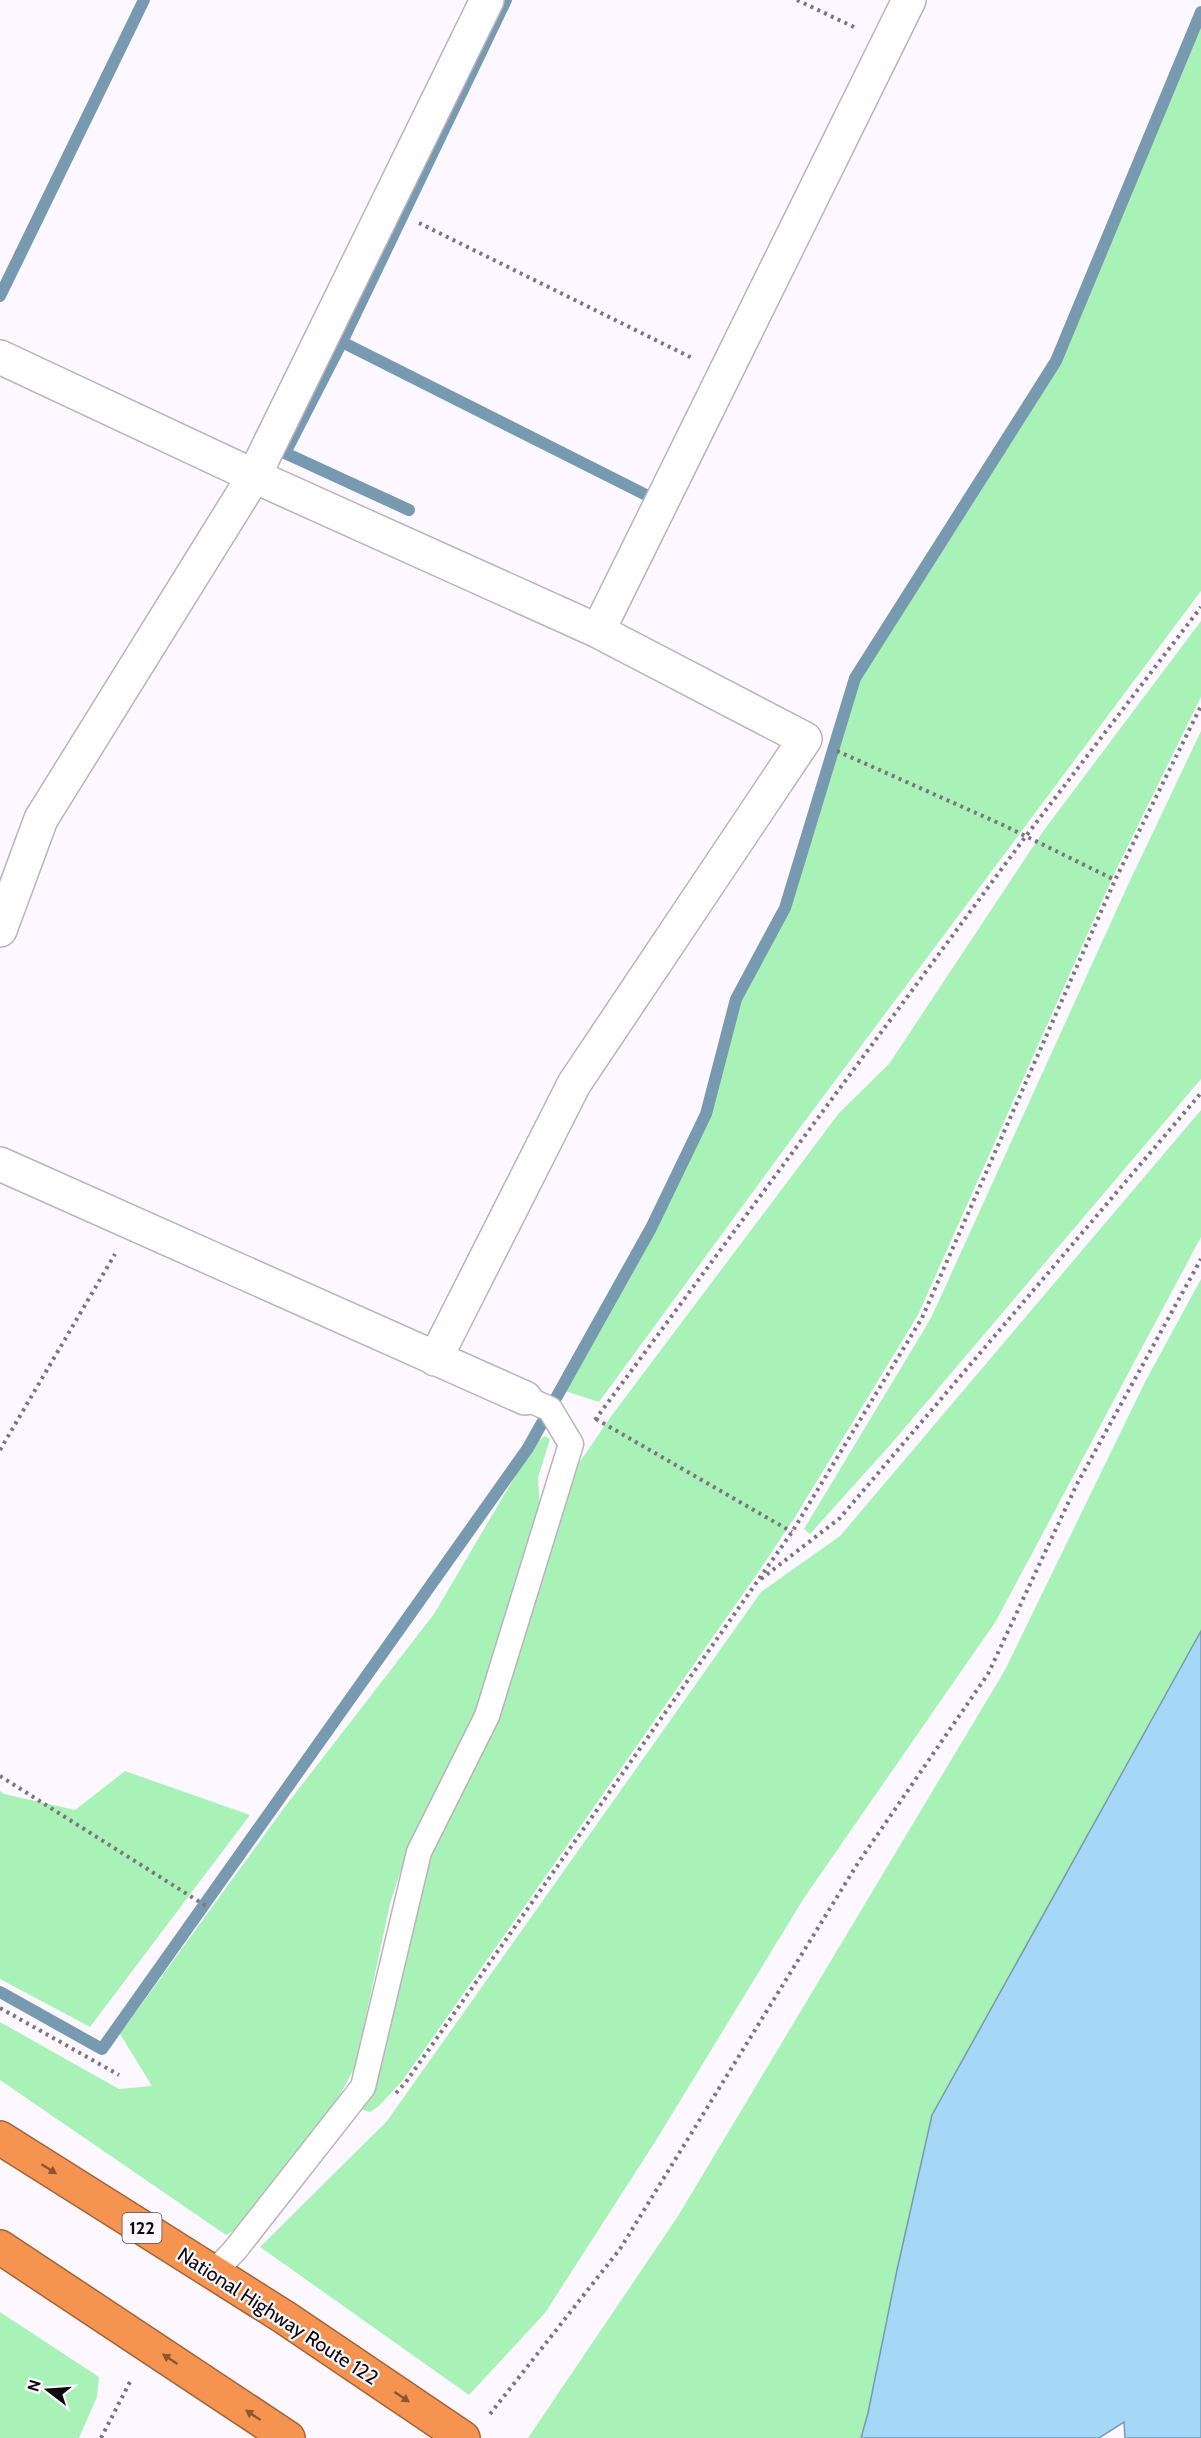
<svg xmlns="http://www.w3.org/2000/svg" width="1201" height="2438" font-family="Cabin,sans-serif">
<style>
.green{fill:#a8f2b7}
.water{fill:#a5d7f6;stroke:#789ab0;stroke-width:1.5}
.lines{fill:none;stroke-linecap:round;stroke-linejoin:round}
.stream{stroke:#789ab0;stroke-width:12}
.lane-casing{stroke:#bbb2bd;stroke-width:27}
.street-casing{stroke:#bbb2bd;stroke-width:36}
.highway-casing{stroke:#a46439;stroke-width:36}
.path{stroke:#7a767b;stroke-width:4;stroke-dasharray:3 4.5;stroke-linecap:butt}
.lane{stroke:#fff;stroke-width:24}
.street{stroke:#fff;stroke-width:33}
.highway{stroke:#f49450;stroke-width:33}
.oneway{fill:#8c5632}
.labels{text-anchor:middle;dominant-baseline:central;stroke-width:4.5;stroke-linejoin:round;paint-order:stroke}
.shield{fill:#fdf8ff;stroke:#565256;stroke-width:1.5}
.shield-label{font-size:18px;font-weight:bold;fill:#0e0b0e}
.street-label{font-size:20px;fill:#0e0b0e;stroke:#fdf8ff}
</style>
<rect width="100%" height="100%" fill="#fdf8ff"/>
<path class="green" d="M1201 21V591L796 1133 599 1402 565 1391 655 1229 708 1119 740 1001 790 907 858 680 1063 357Z
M1201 621V697L1116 870 918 1315 795 1517 757 1574 403 2080 379 2106 370 2112 363 2110 362 2103 428 1858 496 1720 579 1463 612 1415 839 1113 889 1064 1044 830Z
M1201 731V1079L891 1444 810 1534 804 1529 931 1318 1127 887Z
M1201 1110V1237L996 1621 804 1898 655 2142 545 2313 469 2395 260 2247 387 2121 761 1592 840 1536Z
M1201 1279V1631L932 2115 897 2270 868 2413 861 2438H528L678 2216 1005 1670 1145 1382Z
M545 1436 550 1439 538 1478 540 1511 478 1706 406 1854 390 1904 355 2067 326 2120 233 2231 226 2235 0 2080V2022L119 2089 152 2086 120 2034 284 1808 434 1614 534 1444Z
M125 1771 250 1815 90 2027 0 1979V1791L4 1794 75 1810Z
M0 2312 99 2377 97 2397 79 2438H0Z"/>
<path class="water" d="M1201 1631V2438H1125L1124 2422 1099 2438H861L868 2413 897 2270 932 2115Z"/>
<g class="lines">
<path class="stream" d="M0 296 144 0
M342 342 660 502
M409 510 285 453 342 342 506 0
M0 1992 102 2049 528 1448 651 1228 706 1114 736 999 785 908 855 678 1056 361 1201 12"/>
<g class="lane-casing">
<path id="lane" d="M213 2273 235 2250 363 2087 419 1852 487 1716 571 1444 550 1409 525 1398"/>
</g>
<g class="street-casing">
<path id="street" d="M0 357 254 476 598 631 805 739 574 1084 435 1359
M598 631 909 0
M0 930 41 819 254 476 487 0
M0 1164 525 1398"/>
</g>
<g class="highway-casing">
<path id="highway" d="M0 2138 284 2317 463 2438
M0 2247 288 2438"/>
</g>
<path class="path" d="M797 0 856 28
M419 223 692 358
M837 751 1003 825 1115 880
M596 1419 792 1532
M595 1420 1026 836 1201 607
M0 1450 115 1254
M761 1579 840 1518 1201 1093
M0 1776 206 1906
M0 2008 119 2075
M396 2093 406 2082 792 1532 922 1318 1115 880 1201 706
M490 2414 620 2249 858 1863 988 1674 1077 1484 1201 1259
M101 2438 132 2378"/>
<use href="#lane" class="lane"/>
<use href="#street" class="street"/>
<use href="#highway" class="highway"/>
</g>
<defs><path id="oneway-solid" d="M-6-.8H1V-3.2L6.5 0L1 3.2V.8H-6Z" transform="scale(1.5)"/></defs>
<g class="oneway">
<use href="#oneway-solid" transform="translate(49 2169) rotate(32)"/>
<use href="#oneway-solid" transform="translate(170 2359) rotate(-146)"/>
<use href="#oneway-solid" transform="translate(402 2397) rotate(34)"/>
<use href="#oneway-solid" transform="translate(253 2415) rotate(-146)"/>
</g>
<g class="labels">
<rect class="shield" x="122.5" y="2213" width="39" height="30" rx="4.5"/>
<g class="shield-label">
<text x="142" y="2228">122</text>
</g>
<g class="street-label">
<text transform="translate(278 2316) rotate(33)">National Highway Route 122</text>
</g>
</g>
<g transform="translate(48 2390) rotate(287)" stroke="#fdf8ff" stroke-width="4.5" paint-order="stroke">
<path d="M0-4.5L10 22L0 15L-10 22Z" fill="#0e0b0e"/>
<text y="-9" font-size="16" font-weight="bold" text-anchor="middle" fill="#0e0b0e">N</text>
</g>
</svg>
